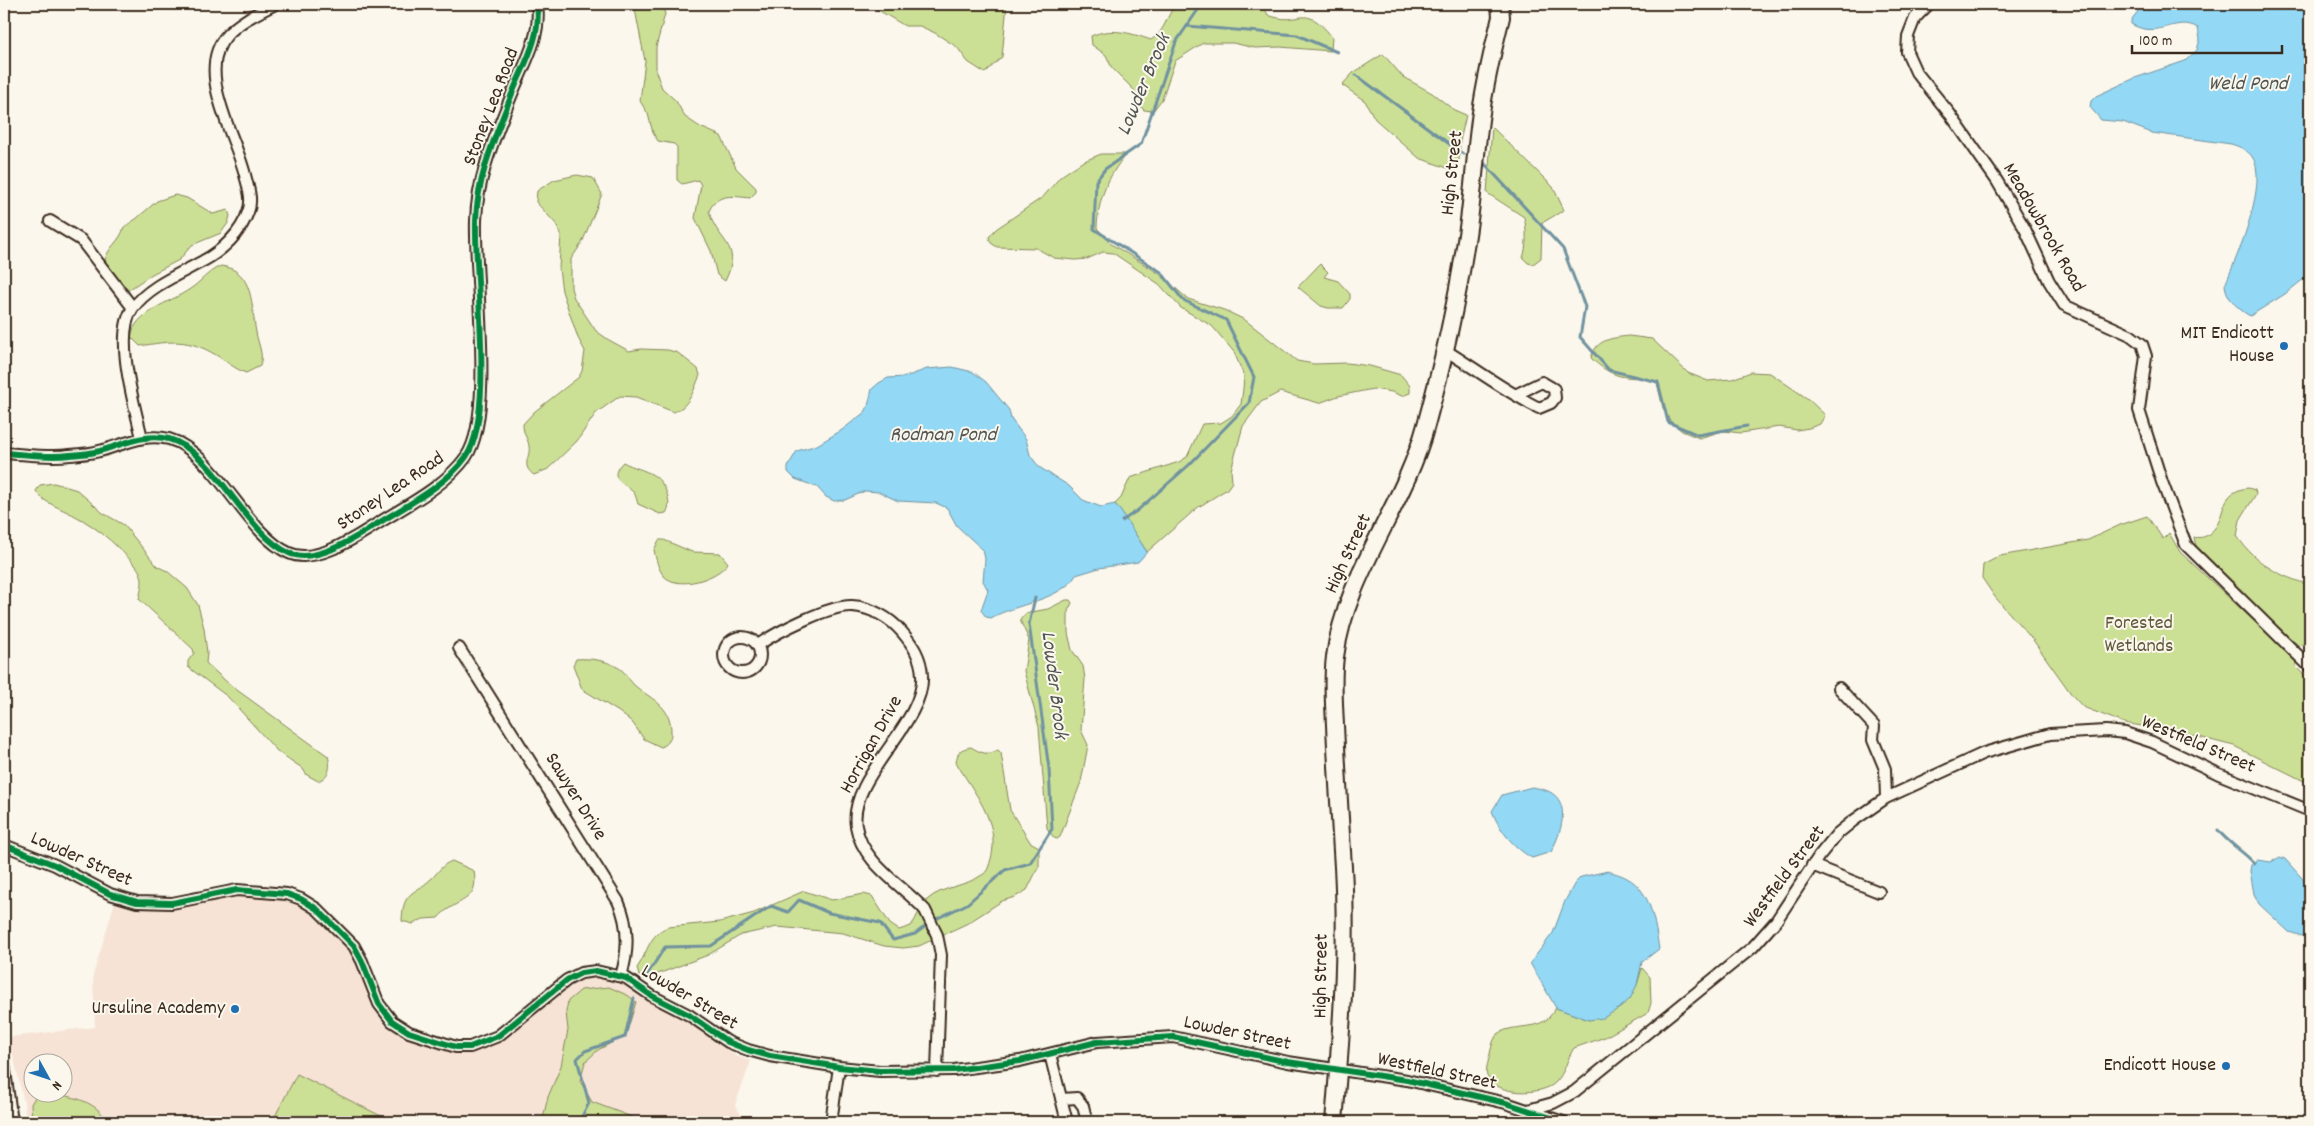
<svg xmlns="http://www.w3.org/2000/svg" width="2314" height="1126" font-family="Dekko,sans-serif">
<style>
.built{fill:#f6e3d6;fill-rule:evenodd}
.green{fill:#cce095;stroke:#84855a}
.water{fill:#93d8f5;stroke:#70929f}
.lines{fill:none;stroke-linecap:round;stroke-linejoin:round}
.stream{stroke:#70929f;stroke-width:3}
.street-casing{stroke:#3b2a1e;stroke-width:14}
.primary-casing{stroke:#3b2a1e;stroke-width:20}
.street{stroke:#fbf7ec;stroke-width:10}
.primary{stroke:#fbf7ec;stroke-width:16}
.cycleway-casing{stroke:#fbf7ec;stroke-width:9}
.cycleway{stroke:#00873e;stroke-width:6}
.poi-dot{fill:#1f6fb2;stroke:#fbf7ec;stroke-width:2}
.labels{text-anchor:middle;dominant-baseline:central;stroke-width:4;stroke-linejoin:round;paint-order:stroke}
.street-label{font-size:20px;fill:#3b2a1e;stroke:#fbf7ec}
.poi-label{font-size:20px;fill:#3b2a1e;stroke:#fbf7ec;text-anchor:end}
.park-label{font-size:20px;fill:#5f583c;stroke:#fbf7ec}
.water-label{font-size:21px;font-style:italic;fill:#515654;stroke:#fbf7ec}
</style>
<rect width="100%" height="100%" fill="#fbf7ec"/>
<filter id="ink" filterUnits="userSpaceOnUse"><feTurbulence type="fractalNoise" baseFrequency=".02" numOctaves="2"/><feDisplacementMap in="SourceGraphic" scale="10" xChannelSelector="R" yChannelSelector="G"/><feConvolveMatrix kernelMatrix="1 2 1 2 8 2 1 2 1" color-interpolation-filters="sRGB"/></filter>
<g filter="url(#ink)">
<path class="built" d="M238 895 286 900 299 904 313 913 354 956 371 1000 384 1021 402 1034 450 1052H471L495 1044 515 1030 557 994 577 981 595 977 624 983 649 1001 694 1025 736 1056 751 1061 735 1105 746 1122H25V1107L9 1037 95 1027 93 975 115 902 136 907 168 909ZM32 1064H62V1094H32Z"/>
<path class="green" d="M634 4H662L665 14 656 47V72L662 88 676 101 685 117 700 127 721 136 736 168 756 188V192L750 198C732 196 717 193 709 211 716 242 744 243 725 281L717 275 711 251 695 218 701 185 698 180 682 184 677 180V147L674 144 658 141 653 133 648 114 640 101 645 61Z
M868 4H1007L1002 57 985 73 968 62 957 47 935 33 920 26H905Z
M1176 4H1266L1264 7 1268 15C1301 28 1303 0 1332 37L1331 51 1280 47 1255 48 1233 43H1203L1175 61 1162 99 1153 111 1144 110 1137 102 1134 90 1112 68 1106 55 1092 45 1091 36C1111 27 1131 33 1151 40 1165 32 1166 16 1176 4Z
M1383 54 1403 77 1432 93 1454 110 1466 115 1460 141 1459 160 1453 170 1419 158 1375 119 1365 101 1342 85 1353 73Z
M1492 127 1553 187 1564 210 1542 223 1541 258 1533 264 1528 263 1523 258C1527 246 1527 229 1524 217L1487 193Z
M1101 154H1126C1108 177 1098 198 1097 228L1111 244 1157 272 1188 299 1224 310 1245 320 1297 361 1314 364 1347 363 1370 366 1401 375 1410 386V393L1402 396 1392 392 1373 389 1338 396 1319 403 1280 392 1261 402 1243 426 1231 470 1232 482 1227 489 1197 508 1147 552 1115 504 1121 498 1130 478 1179 462 1187 457 1202 424 1221 423 1232 416 1241 404 1243 389 1244 376 1234 352 1212 326 1181 308 1159 284 1113 253 1103 252 1087 259 1075 260 1054 258 1036 248 997 247 991 243 989 237 996 229 1043 197 1061 176 1082 162Z
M577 175 593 178 602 194 582 243 571 259V288L574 298 596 331 609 340 629 351 641 349 668 350 678 353 698 369 700 375C694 389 690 406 674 412L636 397 620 396 596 413 577 441 548 469 534 475C520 465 531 458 529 446 528 438 523 435 523 424L534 412 579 377 582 371 585 351 578 338 562 291 559 269 561 234 556 224 536 202 537 191 554 180Z
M175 195 187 198 213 214 228 210 230 216 228 223 221 233 192 245 179 260 152 274 124 293 104 264C107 246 120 243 124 227L136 219 157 201Z
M1320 264 1328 272 1324 277 1338 281 1350 294V299L1343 308H1328L1321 306 1298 287Z
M221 266C255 270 251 308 256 332 258 345 264 353 260 366L246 373C235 369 226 361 216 355 188 338 170 341 140 346L131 337C135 311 170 303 190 289 201 282 208 271 221 266Z
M1629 336 1652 339 1688 373 1708 381 1732 379 1751 372 1770 373 1808 399 1825 415 1820 424 1809 428 1797 430 1779 427 1741 433 1723 431 1699 438 1682 431 1671 422 1663 408 1657 383C1644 376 1640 379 1626 377 1613 376 1600 367 1591 358 1596 339 1612 338 1629 336Z
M623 462C632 467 645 470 653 475 663 480 674 502 666 513L660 514 638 504C637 501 636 496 634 493 624 482 606 479 623 462Z
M54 483 77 490 103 513 124 525 157 566 167 571 187 588 198 605 204 628 207 653 206 663 230 685 328 756C331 767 330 776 318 781L307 775 302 768 277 751 228 697 188 667V661L194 653 193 649 139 599C142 585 145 578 136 566 113 541 93 523 61 509 53 505 41 500 36 491L40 485Z
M2248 488 2255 490 2256 494 2240 520 2237 536C2256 564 2279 576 2310 585V636L2305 643 2299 646 2232 585 2196 546 2194 538C2198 537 2203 538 2206 536 2230 522 2214 492 2248 488Z
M2147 516 2163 539 2169 533 2180 552 2283 648 2296 661V667L2310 681V784L2234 746 2183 733 2124 723 2083 707 2072 695 2033 640 1995 597 1982 578 1983 565 2000 556 2088 540 2120 525Z
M659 540H664L692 552 720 553 728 563C717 579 678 591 664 576 658 569 656 559 654 550Z
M1066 600H1070L1072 603 1068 611V633L1072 650 1083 666 1085 679 1081 730 1088 745 1081 782 1060 837 1057 839 1054 838 1047 828 1039 727 1024 671 1029 640 1020 620 1026 613 1048 609Z
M576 659C589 658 606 660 617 667 624 670 628 678 633 684 649 699 672 704 671 733 671 740 667 745 661 747L644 739 632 722 619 712 582 689 573 665Z
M971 747C981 753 987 756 998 750L1001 753 1010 810 1030 842 1039 847V866L1027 890 1015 897 1002 901 968 923 919 946 903 948 884 946 843 933 777 927 741 935 708 955 650 977 639 976 637 968C648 952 649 934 668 927L720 922 754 913 804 891 832 900 863 894 872 896 890 924 899 930 911 926C917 918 920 907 927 900 942 886 965 887 982 875 988 872 989 865 991 859 1001 822 973 792 956 762 958 751 960 749 971 747Z
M452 861 474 871C480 904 455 898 438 918L423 919 413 924 402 921C403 890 413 896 431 879 439 872 441 865 452 861Z
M1642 968 1650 977 1651 1003 1648 1013 1605 1037 1574 1048C1567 1058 1565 1073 1556 1082 1543 1096 1496 1096 1487 1076 1485 1071 1488 1063 1489 1058 1491 1050 1492 1042 1496 1036 1505 1024 1533 1030 1546 1020 1550 1017 1553 1012 1556 1008L1589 1020 1637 985Z
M609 987 629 996 636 1002 626 1035 598 1050 585 1062 580 1081 592 1102 645 1122H542L548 1097 561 1066 568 1030 566 1012 568 1001 581 990Z
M297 1074 393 1122H272Z
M37 1094C62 1093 95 1098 108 1122H32L31 1104Z"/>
<path class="water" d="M2144 4H2310V274L2285 294 2250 316C2239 310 2226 298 2225 285 2236 259 2271 179 2251 155 2245 149 2238 146 2231 144L2152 133 2123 122 2101 120 2090 107 2091 101 2096 96 2135 78 2185 61 2197 50 2200 39 2198 28C2175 15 2159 40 2131 24V20Z
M952 367 973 372 986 382 1009 410 1011 419 1026 439 1030 455 1039 467 1069 486 1083 500 1101 507 1115 504 1120 510 1147 552 1138 562 1099 568 1076 575C1062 600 1015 604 991 618L986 617 981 610 988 590 983 581 985 559 983 550 957 526 947 508 936 503 898 501 879 492 865 491 845 500 834 501 826 497 817 487 795 479 788 472V466L797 451 817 445 842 430 865 412 868 406 872 389 879 383 888 378 905 377 927 369Z
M1532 787C1537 788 1543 789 1548 791 1573 802 1560 835 1551 852L1532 858C1514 848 1499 830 1492 811L1502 795Z
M2280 857 2285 859 2310 887V935L2302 936 2289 932 2259 904 2254 894 2250 871 2251 865 2257 860 2271 862Z
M1608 871C1614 873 1622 875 1627 878 1652 891 1655 925 1659 949L1642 962 1637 985 1630 999 1620 1008 1603 1018 1589 1020 1556 1008 1530 963 1553 933 1565 901 1575 883 1581 877Z"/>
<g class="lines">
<path class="stream" d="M1187 26 1297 35 1337 52
M1356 75 1463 154
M1484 163 1563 249 1585 307 1580 337 1609 370 1658 382 1668 422 1698 435 1747 426
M1122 521 1138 510 1189 465 1249 403 1254 377 1226 320 1183 300 1161 272 1094 229 1096 181 1105 169 1141 144 1176 42 1202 4
M2218 830C2228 843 2243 851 2254 863
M645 978 665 947 711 946 771 906 788 912 799 900 829 913 880 923 893 940 915 934 934 920 967 904 1005 870 1030 863 1052 829 1049 769 1029 624 1035 598
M579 1122 589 1103 577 1059 585 1051 625 1037 634 998"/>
<g class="street-casing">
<path id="street" d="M1929 4 1915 18 1908 36 1907 52 1916 72 1950 114 1997 181 2025 229 2049 281 2064 305 2130 335 2142 344 2146 356 2139 410 2162 482 2186 545 2310 667
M50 221 81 240 133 308
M1445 350C1476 369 1506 392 1539 408L1551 403 1555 398 1554 389 1542 382 1515 395
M142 438C135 407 113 335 133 308 149 286 180 274 203 261 222 251 241 233 248 212 253 200 248 187 245 175 236 136 194 71 227 35 240 21 258 13 275 4
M4 453C25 454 48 458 70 455 78 454 87 454 95 452 119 447 143 432 169 439 215 452 246 534 289 553 313 564 350 541 369 529 401 508 443 489 466 457 495 415 474 276 476 221 477 178 494 139 510 99 522 67 542 39 537 4
M724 655a18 18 0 1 1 36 0a18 18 0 1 1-36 0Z
M758 645C777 632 829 605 852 606 871 607 890 618 902 632 913 645 921 657 922 675 926 723 848 776 856 826 862 863 901 884 925 910L937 935 941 955 937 1071
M459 648 618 901C629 925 629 950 621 976
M1839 688 1874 726 1873 740 1885 769 1886 798
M4 845 55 865 110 894 137 902 172 903 237 890 287 894 301 899 317 909 354 946 362 961 379 1004 392 1021 409 1032 456 1047H470L498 1036 567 980 581 973 596 971 626 978 652 996 689 1015 728 1042 748 1050 770 1056 839 1067 880 1071 954 1070 1020 1061 1097 1042 1173 1037 1288 1062 1407 1080 1506 1103 1563 1122
M1812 865 1879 892
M1050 1054 1067 1122
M4 1064 12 1122
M1061 1099 1077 1098 1083 1106 1087 1122
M1528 1110 1553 1103 1574 1092 1753 947 1776 921 1819 856 1837 834 1853 821 1886 798 1984 753 2050 734 2106 731 2125 733 2152 742 2219 774 2310 811
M831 1122 839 1067"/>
</g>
<g class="primary-casing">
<path id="primary" d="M1334 1122C1341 1037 1348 952 1343 867 1340 819 1337 772 1335 725 1334 702 1332 679 1335 657 1345 576 1405 505 1426 425 1442 366 1456 307 1465 247 1472 208 1474 168 1479 128 1483 91 1492 53 1501 17L1500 4"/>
</g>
<use href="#street" class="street"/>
<use href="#primary" class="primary"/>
<g class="cycleway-casing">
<path id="cycleway" d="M4 453C25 454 48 458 70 455 78 454 87 454 95 452 119 447 143 432 169 439 215 452 246 534 289 553 313 564 350 541 369 529 401 508 443 489 466 457 495 415 474 276 476 221 477 178 494 139 510 99 522 67 542 39 537 4
M4 845 55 865 110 894 137 902 172 903 237 890 287 894 301 899 317 909 354 946 362 961 379 1004 392 1021 409 1032 456 1047H470L498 1036 567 980 581 973 596 971 626 978 652 996 689 1015 728 1042 748 1050 770 1056 839 1067 880 1071 954 1070 1020 1061 1097 1042 1173 1037 1288 1062 1407 1080 1506 1103 1563 1122"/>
</g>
<use href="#cycleway" class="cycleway"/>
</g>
</g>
<g class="poi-dot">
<circle cx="2284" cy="346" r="5"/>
<circle cx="235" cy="1009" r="5"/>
<circle cx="2226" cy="1066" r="5"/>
</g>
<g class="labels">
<g class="street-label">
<text transform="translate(492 107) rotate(-69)">Stoney Lea Road</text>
<text transform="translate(1453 173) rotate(-84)">High Street</text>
<text transform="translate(2043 228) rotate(60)">Meadowbrook Road</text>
<text transform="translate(391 492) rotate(-34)">Stoney Lea Road</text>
<text transform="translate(1349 554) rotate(-65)">High Street</text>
<text transform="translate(872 745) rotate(-61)">Horrigan Drive</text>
<text transform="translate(2198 745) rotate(23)">Westfield Street</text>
<text transform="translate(575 797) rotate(58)">Sawyer Drive</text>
<text transform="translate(81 860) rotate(24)">Lowder Street</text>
<text transform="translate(1785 877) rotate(-53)">Westfield Street</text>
<text transform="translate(1322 976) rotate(-89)">High Street</text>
<text transform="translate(689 998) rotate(31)">Lowder Street</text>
<text transform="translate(1237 1034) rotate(12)">Lowder Street</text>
<text transform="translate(1437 1072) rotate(12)">Westfield Street</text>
</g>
<g class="poi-label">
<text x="2274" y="334">MIT Endicott<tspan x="2274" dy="23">House</tspan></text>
<text x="225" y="1009">Ursuline Academy</text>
<text x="2216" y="1066">Endicott House</text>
</g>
<g class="park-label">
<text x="2139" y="624">Forested<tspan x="2139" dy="23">Wetlands</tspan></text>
</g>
<g class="water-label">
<text transform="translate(1145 85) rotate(-67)">Lowder Brook</text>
<text x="2248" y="85">Weld Pond</text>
<text x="943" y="436">Rodman Pond</text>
<text transform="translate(1053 685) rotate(83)">Lowder Brook</text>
</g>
</g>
<rect width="2314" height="1126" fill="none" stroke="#fbf7ec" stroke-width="20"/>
<rect x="10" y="10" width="2294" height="1106" fill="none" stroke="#3b2a1e" stroke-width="2" filter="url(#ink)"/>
<g transform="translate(48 1078) rotate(130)"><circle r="24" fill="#fbf7ec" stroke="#aea59a"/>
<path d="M0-4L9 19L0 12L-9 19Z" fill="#1f6fb2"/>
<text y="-8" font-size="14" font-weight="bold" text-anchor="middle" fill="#3b2a1e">N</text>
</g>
<path d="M2132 45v8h150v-8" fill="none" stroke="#3b2a1e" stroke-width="2.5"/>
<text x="2139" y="45" font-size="15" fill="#3b2a1e" stroke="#fbf7ec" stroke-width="4" paint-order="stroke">100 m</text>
</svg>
